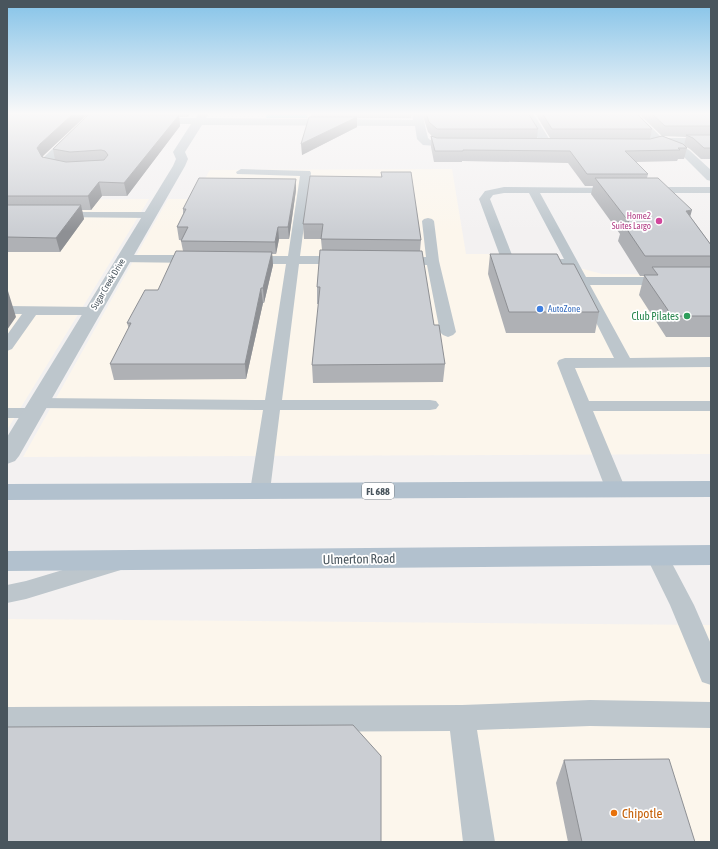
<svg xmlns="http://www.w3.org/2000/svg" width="718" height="849" font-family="'Asap Condensed',sans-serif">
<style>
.commercial{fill:#fcf6ec}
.water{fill:#91dae8}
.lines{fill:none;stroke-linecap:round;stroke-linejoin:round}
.lane{fill:#bdc6cc;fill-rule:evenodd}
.street{fill:#bdc6cc;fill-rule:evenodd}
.primary{fill:#b2c1ce;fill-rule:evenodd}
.wall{fill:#afb1b5;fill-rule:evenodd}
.shaded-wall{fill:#8e9094}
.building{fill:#cbced3;stroke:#8e9094}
.hotel-dot{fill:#d1479c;stroke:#fff;stroke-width:1.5}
.shop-dot{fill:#3f7fe0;stroke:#fff;stroke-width:1.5}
.leisure-dot{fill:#2e9e5b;stroke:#fff;stroke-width:1.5}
.food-dot{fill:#e8710a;stroke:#fff;stroke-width:1.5}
.labels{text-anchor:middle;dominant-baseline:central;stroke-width:3.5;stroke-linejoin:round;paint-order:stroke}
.far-hotel-label{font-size:9px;fill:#b23c85;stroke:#fff;text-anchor:end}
.far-street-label{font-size:9px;fill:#49555d;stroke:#fff}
.far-shop-label{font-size:9px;fill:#366cbe;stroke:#fff;text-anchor:start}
.shield{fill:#fff;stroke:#80888e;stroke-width:1}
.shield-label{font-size:10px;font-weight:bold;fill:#49555d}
.leisure-label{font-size:11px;fill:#27864d;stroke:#fff;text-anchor:end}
.near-street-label{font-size:13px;fill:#49555d;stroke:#fff}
.near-food-label{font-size:13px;fill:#c56008;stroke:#fff;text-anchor:start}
</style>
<rect width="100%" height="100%" fill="#f3f1f1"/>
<path class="commercial" d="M452 169 466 254H496L522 256 550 260 602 274 711 275V454L23 457 168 199H193L210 170Z
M149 199 146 204 7 430V200Z
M7 619 711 625V842H7Z"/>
<path class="water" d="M267 113H308L307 118H266Z"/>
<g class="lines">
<path class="lane" d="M241 169 310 171 311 173 300 256H345L350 257 351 260 350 263 345 264H299L282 400H430L436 401 439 405 436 409 430 410H280L270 491 267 496 260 498 253 496 250 491 263 410 38 408 32 407 29 403 32 399 38 398 265 400 286 264H248L243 263 242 260 243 257 248 256H288L300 176 237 174 236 172Z
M504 187 620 188 621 190 616 193H540L586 277H711V285H590L630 358 711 357V367L575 368 589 401H711V411H593L626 490 623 495 616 497 609 495 606 490 557 363 559 360 565 358H614L568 267 509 268 504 267 503 264 479 199 485 191ZM504 193H529L564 259 514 260 490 199 493 195Z
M661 187H711V193H670L675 200 670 203 666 202 656 190Z
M60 212H149L153 213 155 215 153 217 149 218 56 217 54 215 56 213Z
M428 218 432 219 434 221 439 261 456 332 453 335 448 337 443 335 440 332 427 265 395 264 394 261 395 258 426 257 422 221 424 219Z
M123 255H197L202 256 203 259 202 262 197 263 118 262 117 259 118 256Z
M7 306 93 307 98 308 100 311 98 314 93 315H36L12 349 7 351V335L22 314H7Z
M7 408H32L38 409 41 413 38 417 32 418H7Z
M657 548 665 550 694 605 711 644V685L702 682 670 605 646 556 649 550Z
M116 554 124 557 127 563 124 569 26 599 7 603V585L26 581Z
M590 700 711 702V728L590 726 477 730 495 842H463L450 731 7 733V707L462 705Z"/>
<path class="street" d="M91 113H102L54 161 59 164 75 166 77 169 75 172H57L46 168 42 160 44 157Z
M199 113H209L206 118 413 120 412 113H422L428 138 430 140 461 142 465 143 467 145 465 147 461 148 423 145 417 139 415 126 202 125 185 152 188 159 185 166 19 456 15 461 7 464V437L173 166 176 159 173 152 191 124H150L145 121 150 118H196Z
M523 113H533L553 145 551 147H543Z
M626 113H637L662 138H711V144H677L689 150 711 170V181L707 180 681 154 658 145 646 148 642 147 640 145 642 143 652 140Z"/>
<path class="primary" d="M711 481V497L7 500V484Z
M711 545V565L7 571V551Z"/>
</g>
<path class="wall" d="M7 113 43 156 42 157 55 160 53 149 101 114 100 113H191L187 117H179L180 126 127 196H102L91 210H82L84 219 60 252H7Z
M311 113H412L411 118H357V127L302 155 311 117Z
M422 113H528L538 129 537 138H550L535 113H636L652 129 650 139 662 136 638 113H711V159H701L690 149 685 146 687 148 684 159H678L677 161 636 162 648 174 647 178 690 216 711 245V337H666L639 295 644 276H640L618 241 620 234 591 194 593 186H585L568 163 462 161V162H434L431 147V136L433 137 428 132ZM663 136 686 137 684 145Z
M381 172 421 240 420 251 434 325 445 364 443 382 313 383 312 365 319 304H317V287L322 250 321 239H304L303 224 381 177Z
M296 190 289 239H279L276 254H272L273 265 264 303H263L246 379 114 380 110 364 129 329 127 323 158 290 183 251 181 241 182 240H179L177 227 183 214V209Z
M490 254 562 264 599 312 595 333H506L488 274Z
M564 760 695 842H568L556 783Z"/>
<path class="shaded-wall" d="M74 113H89L43 156 41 161 37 148 40 144Z
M187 113H191L187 117Z
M179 115 180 126 127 196 124 183Z
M357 117V127L302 155 301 144Z
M296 179V190L289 239 288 227Z
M99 182 102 196 91 210 88 196Z
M81 205 84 219 60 252 56 238Z
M692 210 687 228 686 211Z
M278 227 279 239 276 254 275 242Z
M272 252 273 265 264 303 263 288Z
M261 288 263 303 246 379 245 364Z
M8 291 16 317 7 330V293Z"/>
<path class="building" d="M7 113H74L40 144 37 148 42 157 66 162 104 160 108 155 105 151 101 150 70 152 53 149 89 114 179 115 124 183 99 182 88 196H7Z
M426 113H528L538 129H437L429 122Z
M542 113H636L652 129H552Z
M651 113H711V126H665Z
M309 117H357L301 144Z
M686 135H711V148H704L693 138Z
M431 136 437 138 650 139 662 136 683 144 687 148H678L680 150 625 151 648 174H587L570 151 463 150V151H435Z
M381 172H411L421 240 321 239 323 224H303L310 176 382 177Z
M199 178 296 179 288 227H278L275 242 181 241 188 227H177L186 209H183Z
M595 178H658L692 210 686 211 711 245V256H645L622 222H629Z
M7 205H81L56 238 7 237Z
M320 250 422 251 434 325H439L445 364 312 365 320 287H317Z
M176 251 272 252 263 288H261L245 364H110L131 323H127L145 290H158Z
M490 254H557L562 264H574L599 312H509Z
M652 267H711V316H672L644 275H658Z
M353 725 381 756V842H7V727Z
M669 759 695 842H582L564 760Z"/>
<linearGradient id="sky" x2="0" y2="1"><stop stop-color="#85c3e8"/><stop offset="0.49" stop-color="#faf9f9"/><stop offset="1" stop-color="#faf9f9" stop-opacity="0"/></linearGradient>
<rect width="718" height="232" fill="url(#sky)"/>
<circle class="hotel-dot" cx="659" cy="221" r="4"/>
<circle class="shop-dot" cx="540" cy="309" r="4"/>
<circle class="leisure-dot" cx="687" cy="316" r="4"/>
<circle class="food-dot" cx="614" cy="813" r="4"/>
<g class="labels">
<g class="far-hotel-label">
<text x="651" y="216">Home2<tspan x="651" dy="10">Suites Largo</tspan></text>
</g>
<g class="far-street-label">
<text transform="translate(108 284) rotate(-59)">Sugar Creek Drive</text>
</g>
<g class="far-shop-label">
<text x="548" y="309">AutoZone</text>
</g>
<rect class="shield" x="362" y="483" width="32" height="16" rx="3"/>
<g class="shield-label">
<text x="378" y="491">FL 688</text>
</g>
<g class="leisure-label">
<text x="679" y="316">Club Pilates</text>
</g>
<g class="near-street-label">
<text transform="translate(359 559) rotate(-1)">Ulmerton Road</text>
</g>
<g class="near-food-label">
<text x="622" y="813">Chipotle</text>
</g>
</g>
<rect width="718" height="849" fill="none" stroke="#49555d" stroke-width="16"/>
</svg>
